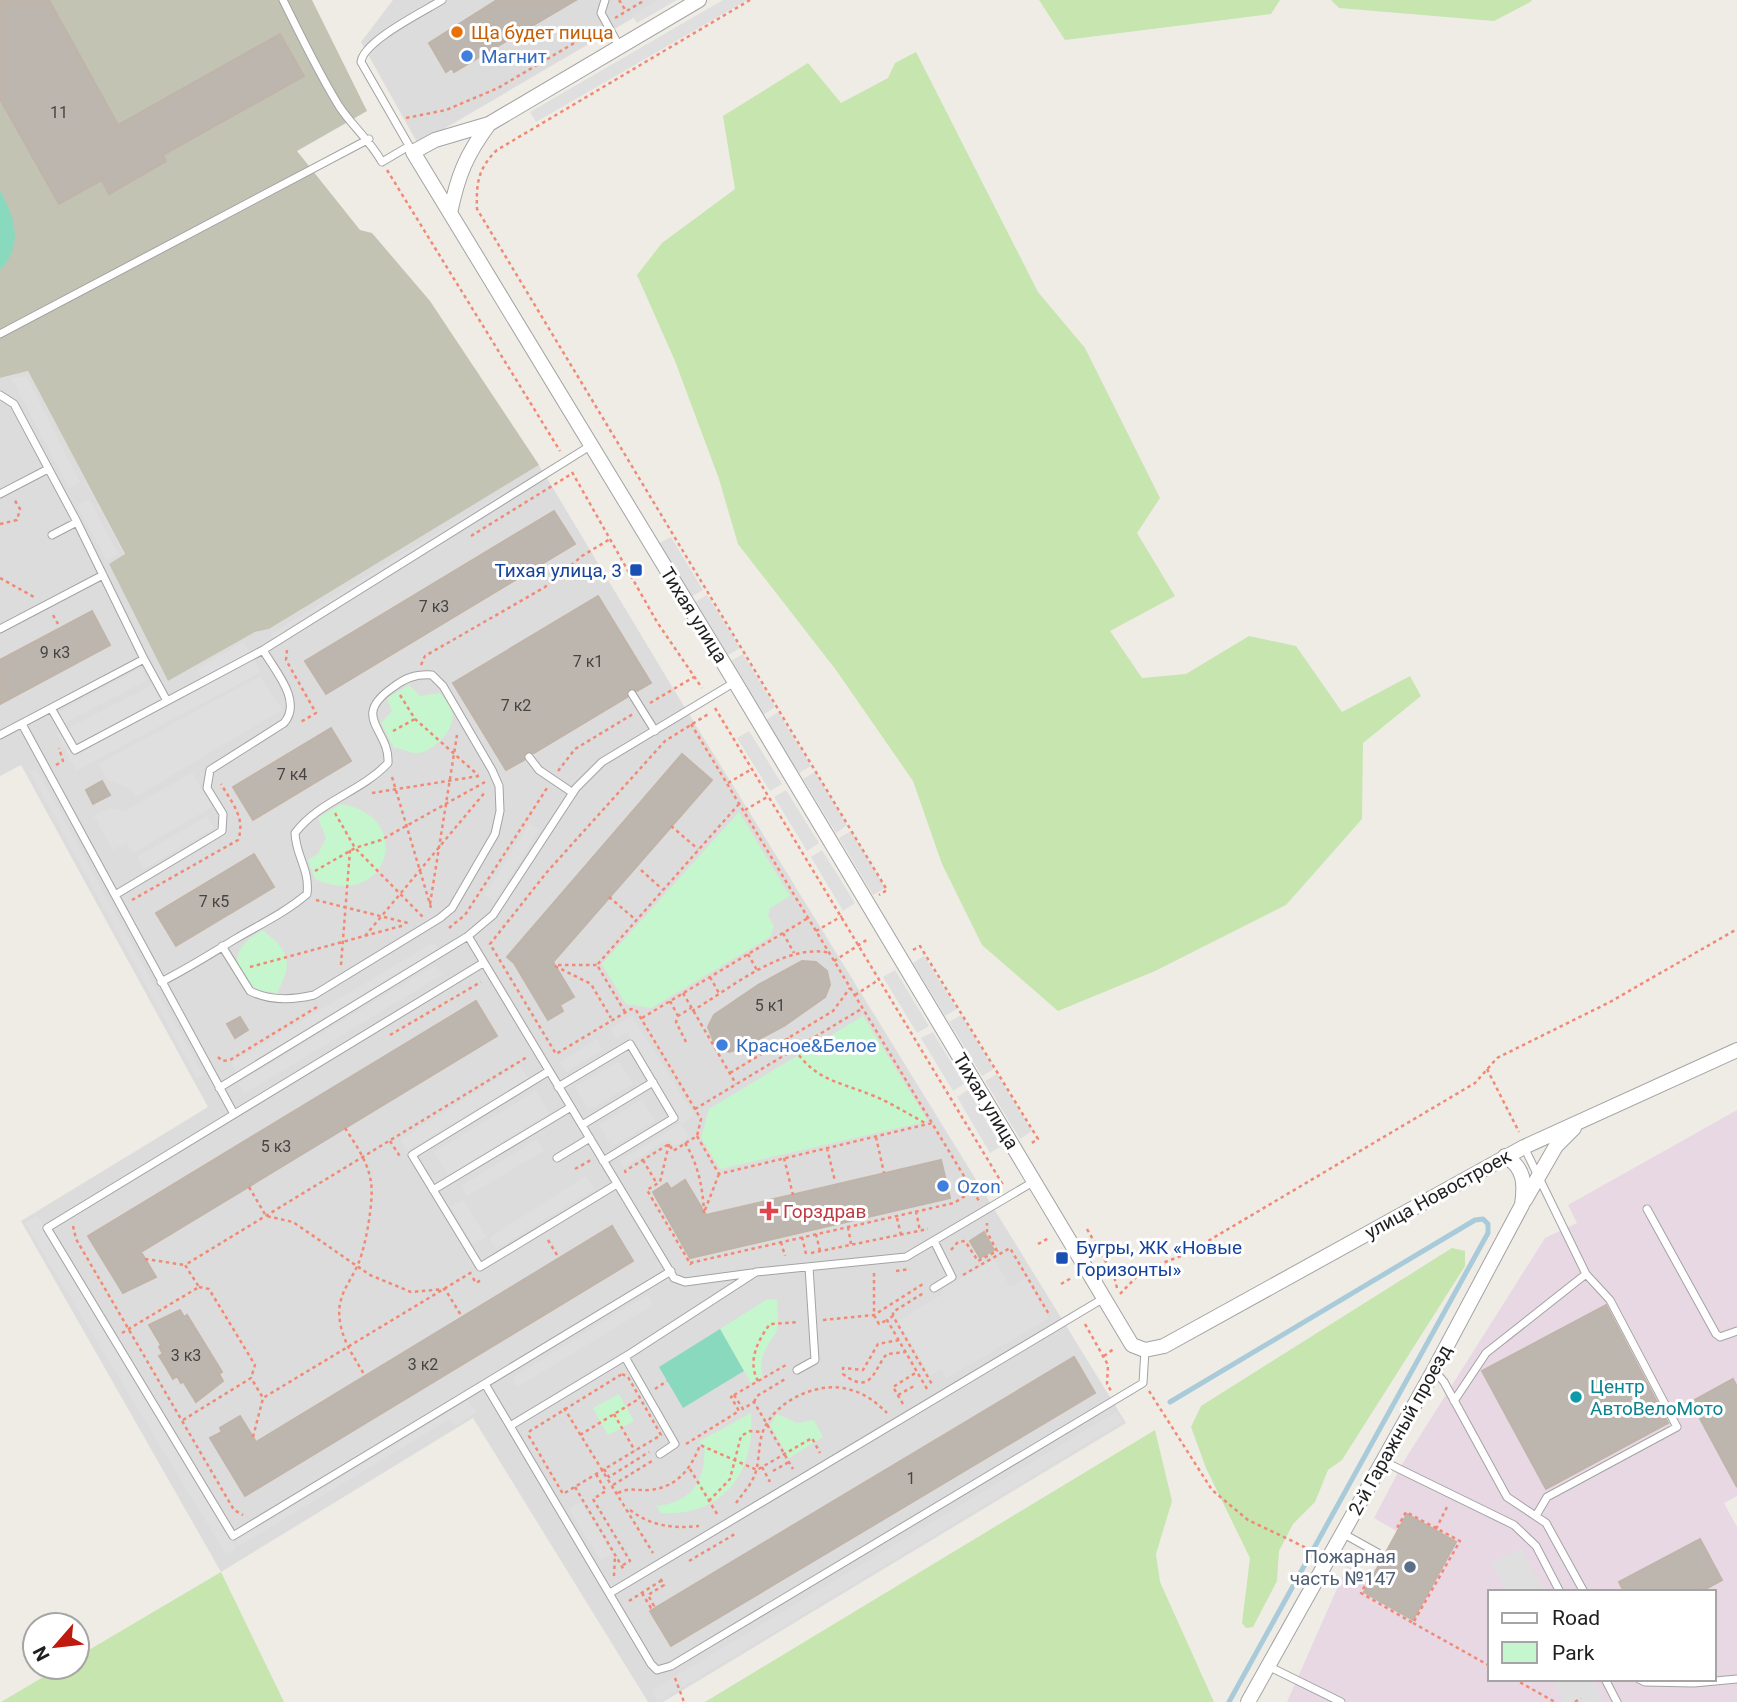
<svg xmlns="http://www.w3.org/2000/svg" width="1737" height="1702" font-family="Roboto,sans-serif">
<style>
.residential{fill:#dddcdc}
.industrial{fill:#e7d8e4;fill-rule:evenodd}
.construction{fill:#c2c3b2}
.grass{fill:#c6e5af}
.park{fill:#c6f6cd}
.pitch{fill:#89d9bf}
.parking{fill:#dfdfdf}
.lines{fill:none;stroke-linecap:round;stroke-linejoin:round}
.stream{stroke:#a9cbd9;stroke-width:5}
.building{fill:#bcb6af;stroke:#c0b4a9;stroke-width:2}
.lane-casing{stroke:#a3a3a3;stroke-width:9}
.street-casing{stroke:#a3a3a3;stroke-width:16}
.path{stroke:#f08a75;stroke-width:2.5;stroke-dasharray:3.5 3.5;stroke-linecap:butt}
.lane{stroke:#fff;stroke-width:7}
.street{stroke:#fff;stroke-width:14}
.food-dot{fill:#e8710a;stroke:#fff;stroke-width:2.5}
.shop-dot{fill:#3f7fe0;stroke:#fff;stroke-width:2.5}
.transit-dot{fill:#1a4fb4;stroke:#fff;stroke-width:2.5}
.health-dot{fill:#e0444e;stroke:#fff;stroke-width:2.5}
.culture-dot{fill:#0f9aa8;stroke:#fff;stroke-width:2.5}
.service-dot{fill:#5c6f8a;stroke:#fff;stroke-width:2.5}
.labels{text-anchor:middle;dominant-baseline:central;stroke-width:6;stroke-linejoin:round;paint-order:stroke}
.number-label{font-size:16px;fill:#464543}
.food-label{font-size:19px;fill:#c56008;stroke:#fff;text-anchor:start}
.shop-label{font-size:19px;fill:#366cbe;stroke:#fff;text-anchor:start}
.transit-label{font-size:19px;fill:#164399;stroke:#fff;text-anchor:end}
.street-label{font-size:19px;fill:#1f1f1f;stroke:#fff}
.health-label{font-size:19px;fill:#be3a42;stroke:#fff;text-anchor:start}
.culture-label{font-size:19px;fill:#0d838f;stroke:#fff;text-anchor:start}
.service-label{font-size:19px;fill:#4e5e75;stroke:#fff;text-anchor:end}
</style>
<rect width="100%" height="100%" fill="#efece6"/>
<path class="residential" d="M393 0H664L418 144 361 42Z
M28 371 125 555 109 564 168 681 255 632 269 629 539 465 671 685 1126 1423 663 1702H648L473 1418 221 1572 21 1221 208 1107 21 765 0 776V378Z"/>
<path class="industrial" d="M1737 1110V1496L1724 1503 1737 1527V1702H1287L1347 1566 1372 1579 1398 1532 1374 1518 1404 1461 1545 1238 1577 1223 1568 1205ZM1490 1592H1714V1679H1490Z"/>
<path class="construction" d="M0 0H312L367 111 297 151 360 230 372 233 430 301 539 465 269 629 255 632 168 681 109 564 125 554 28 371 0 378Z"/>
<path class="grass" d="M1039 0H1280L1271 14 1065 40Z
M1331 0H1531L1532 1 1494 21 1339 8Z
M916 52 1038 292 1085 348 1160 498 1137 533 1175 596 1110 631 1142 678 1186 674 1249 636 1296 646 1342 712 1410 676 1421 696 1363 743 1362 819 1286 905 1155 971 1058 1011 982 945 942 864 913 781 836 670 738 544 719 479 675 361 637 275 662 243 735 189 723 116 808 63 841 103 888 78 895 63Z
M1452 1248 1465 1251V1266L1342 1460 1328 1470 1315 1502 1293 1524 1279 1551 1277 1581 1253 1627 1246 1628 1242 1623 1250 1558 1206 1468 1191 1427 1201 1406Z
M1155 1430 1172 1501 1156 1554 1160 1582 1214 1702H705Z
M221 1572 284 1702H1L60 1667H77V1657Z"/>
<path class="park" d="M409 685 420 696 440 693C444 698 450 705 452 712 457 728 432 754 416 753 408 753 403 748 394 748L381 723 392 711 387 698Z
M341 804C417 817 388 912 315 879L308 860 318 854 326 838 318 818Z
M739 812 790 896 770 908 768 916 774 926 770 937 651 1008 626 1004 602 964Z
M262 930C289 950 294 962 277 993L257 990C228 967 232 948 262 930Z
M863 1016 928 1121 720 1169 701 1138 709 1109Z
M777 1299C777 1308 780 1327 775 1334 765 1350 759 1357 762 1377L751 1383 720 1329 766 1300Z
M619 1394 634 1421 608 1435 593 1408Z
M751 1413C756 1472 723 1517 661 1513L656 1506C692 1503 707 1479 704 1445L698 1442Z
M777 1414 797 1423 814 1420 823 1437 789 1458 770 1425Z"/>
<path class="pitch" d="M0 191C15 217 24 245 0 270Z
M720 1329 744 1371 683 1408 659 1367Z"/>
<path class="parking" d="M657 0H677L637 23 632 15Z
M723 0H747L536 122 530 112Z
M26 376 80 482 69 488 11 378Z
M507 490 511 495 275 639 271 634Z
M89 499 118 554 106 560 77 506Z
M671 537 703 590 691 597 659 543Z
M707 595 740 648 728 655 695 602Z
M243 642 261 672 76 771 57 734 152 685 166 708 206 686 197 669Z
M743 654 775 707 763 715 731 661Z
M141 668 147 680 65 723 59 712Z
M260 676 282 710 135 797 130 789 108 780 98 764Z
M778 712 811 766 799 773 766 720Z
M749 731 782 784 770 791 737 738Z
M36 768 203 1075 197 1079 30 772Z
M192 772 212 807 133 853 126 842 113 850 94 816 109 808 126 811Z
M815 772 847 825 836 833 803 779Z
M786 790 819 843 807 851 774 797Z
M207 816 214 828 144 869 137 857Z
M530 823 539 830 495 901 484 895Z
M851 831 885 888 873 895 839 838Z
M822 850 855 903 843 911 811 857Z
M434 942 439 950 236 1073 231 1063Z
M924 956 957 1009 945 1016 913 963Z
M436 965 442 975 244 1094 238 1083Z
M895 970 929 1026 917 1033 883 977Z
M961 1015 994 1069 982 1076 949 1022Z
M632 1016 694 1115 681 1124 689 1137 674 1146 669 1139 624 1167 620 1161 681 1123 627 1033 616 1039 610 1029Z
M933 1032 964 1084 953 1091 921 1038Z
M597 1039 603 1050 566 1072 560 1062Z
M619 1061 633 1084 589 1110 575 1087Z
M519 1065 528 1078 407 1151 400 1140Z
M997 1074 1032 1131 1020 1139 985 1081Z
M968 1090 1001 1146 990 1153 957 1097Z
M536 1091 549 1113 448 1175 434 1152Z
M642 1099 655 1121 612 1147 599 1125Z
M537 1139 544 1151 467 1196 461 1186Z
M586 1176 595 1189 496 1249 489 1238Z
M463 1200 486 1237 473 1244 451 1207Z
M37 1216 237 1548 226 1554 25 1223Z
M994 1259 1010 1287 1026 1278 1049 1318 947 1378 941 1369 930 1375 898 1321 941 1295 943 1289Z
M647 1295 653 1305 517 1387 512 1378Z
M468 1400 476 1412 455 1426 450 1419 239 1546 236 1541Z
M1116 1412 1122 1422 658 1702 652 1690Z
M581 1502 612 1553 600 1560 569 1509Z
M1521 1548 1545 1592H1506L1491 1563Z
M1552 1679H1592L1602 1697 1593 1702H1564Z"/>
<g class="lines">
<path class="stream" d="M1170 1402 1475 1220 1483 1219 1488 1224V1233L1229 1702"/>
</g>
<path class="building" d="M0 0H49L118 125 280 34 304 76 163 155 166 161 109 194 102 180 59 204 0 99Z
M497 0H576L454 72 452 68 446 72 429 43Z
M554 511 575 544 326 694 305 661Z
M598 596 651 683 637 691 629 689 627 697 534 753 526 752 524 760 506 770 453 683Z
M92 611 110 645 0 704V660Z
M331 728 351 761 253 820 233 787Z
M682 754 712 780 553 962 574 997 560 1005 563 1011 548 1020 514 963 507 957Z
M102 781 110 795 93 804 86 790Z
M254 854 274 887 176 946 156 913Z
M802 961 816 962 827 971 830 985 825 997 784 1026 742 1048 729 1052 715 1045 708 1027 714 1015 758 985Z
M476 1001 497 1036 141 1252 156 1277 123 1293 88 1236Z
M240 1017 248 1030 235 1038 227 1024Z
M941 1160 950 1198 690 1258 653 1192 667 1183 671 1189 685 1180 706 1215Z
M612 1226 633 1261 245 1496 210 1438 222 1432 220 1428 240 1416 256 1442Z
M984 1232 994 1250 980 1258 970 1241Z
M1606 1305 1668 1423 1546 1489 1482 1371Z
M180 1310 184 1317 187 1315 222 1372 219 1374 223 1381 196 1402 183 1381 181 1383 177 1376 173 1379 166 1367 159 1356 163 1354 159 1347 161 1345 149 1325Z
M1074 1357 1095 1393 671 1646 650 1611Z
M1733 1379 1737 1387V1487L1691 1402Z
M1407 1514 1456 1542 1413 1620 1364 1592Z
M1700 1539 1722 1580 1700 1592H1624L1619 1582Z"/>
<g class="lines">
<g class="lane-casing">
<path id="lane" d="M283 0C301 36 318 72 339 106 352 126 369 139 382 162L409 146
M605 0 601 13 619 46
M411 149 361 62C363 41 423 12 442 0
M0 334 369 139
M0 395 14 404 77 522 144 659 0 735
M0 494 48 469
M52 535 77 522
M0 629 103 575
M144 659 167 701
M632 694 655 731
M51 708 75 750 263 650 590 446
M22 724 234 1114
M529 757 539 770 573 793
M115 895 222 831 223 814 207 788 210 770 284 723C303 701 275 671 263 650
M468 936 674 1278 685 1282 752 1273
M483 963 47 1228 233 1536 671 1271
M161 982C187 969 212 953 237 938 261 924 286 912 307 894 310 869 296 857 295 833 319 801 361 792 388 763 390 729 350 718 392 688 405 678 415 674 432 675L443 686 492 770 499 786 500 811 495 834 452 908 440 918 314 995C293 1000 270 1001 250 991L222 946
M549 1071 412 1155 480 1267 617 1184
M558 1087 630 1044 674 1118 603 1161
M219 1088 468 936 493 915 576 788 602 762 735 682
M582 1125 653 1082
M557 1158 590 1138
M1033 1182 906 1257 756 1272 631 1353 510 1426 651 1664 657 1670 671 1666 1143 1383 1145 1350
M433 1190 571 1107
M1647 1209 1716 1334 1720 1337 1737 1331
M934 1241 952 1277 934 1288
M625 1357 675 1444 660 1454
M797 1370 815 1360 809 1267
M1434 1370 1444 1382 1507 1497 1546 1523 1584 1592
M485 1384 510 1426
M1454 1401 1486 1353 1586 1274 1524 1147
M1383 1461 1514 1525 1536 1546 1560 1592
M1537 1514 1547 1497 1677 1427 1610 1300 1586 1274
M1342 1533 1378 1553
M610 1593 1104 1298
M1268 1666 1341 1702
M1605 1679 1617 1702
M1639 1679 1645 1682 1694 1683 1737 1679"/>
</g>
<g class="street-casing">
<path id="street" d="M699 0 489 124 435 140 413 152 735 682 1132 1345 1145 1350 1164 1346 1524 1147 1737 1050
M450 213C458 175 466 155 489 124
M1525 1200 1556 1146 1574 1128
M1248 1702 1434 1370 1522 1205C1525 1184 1525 1168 1505 1156"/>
</g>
<path class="path" d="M619 0 626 11
M750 0 497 150C478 168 476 184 477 209L887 890 879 895
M615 18 645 0
M406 118 446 110 498 88 598 29
M387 170 560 451
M572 472 657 622 702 688
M0 524 17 520 20 509 14 499
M471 536 573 473
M0 578 34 597
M53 615 58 624
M287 650 286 660 316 713 299 723
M421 665 425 656 545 587 582 556 610 539
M400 695 415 719 478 775
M650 703 694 677
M715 708 1003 1185
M691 724 979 1201
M393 731 415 719
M56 765 63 761 59 748
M558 771 575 749 633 714
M392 777 432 911
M728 783 752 769
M372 793 479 776
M745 810 769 796
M335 813 355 848 423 917
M671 826 698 849
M641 870 662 889
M315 871 355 848 381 840 485 782
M609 897 636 920
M132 900 238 840C246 818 232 803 221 784
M316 900 408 923
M430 904 457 735
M449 928 465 915 547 788
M816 931 842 916
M783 933 794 953
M365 936 486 791
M913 950 920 946 1038 1139 1030 1144
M748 954 758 972
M834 961 868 939
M341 965 350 850
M558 965H597
M555 966 591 984 611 1018
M250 967 405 925
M710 977 720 995
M683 993 736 1084
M855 995 880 979
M670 1001 678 1016
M692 1011C730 989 785 942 830 953
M625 1012 597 965 739 804
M642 1018 808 918
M390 1035 481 982
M787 1038C813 1081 832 1079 874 1096 893 1104 910 1115 927 1124
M686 1042 676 1022 678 1016 691 1008
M218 1057 222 1061 230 1060 317 1007
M1487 1069 1519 1132
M730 1073 833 1011 850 988
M695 1109 863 1008
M345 1128C356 1145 368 1162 371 1182 374 1200 366 1244 359 1262 349 1286 334 1297 341 1327 345 1345 356 1360 365 1376
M697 1136 719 1174 932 1123
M876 1137 884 1173
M390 1141 401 1158
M685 1143C698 1164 703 1188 704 1213
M669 1144 660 1182 647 1190 691 1265
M827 1148 835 1181
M784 1158 793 1195
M643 1160 657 1184
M575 1169 591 1160
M626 1173 625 1171 669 1144 673 1151 697 1136 701 1119 636 1010 631 1009 556 1054 490 944 547 872 665 741 710 713
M249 1187 266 1216 293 1222 370 1275 411 1292 445 1289 462 1317
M705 1210 719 1174
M916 1211 920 1231
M897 1218 901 1235
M73 1226 76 1239 234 1510 243 1515
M848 1227 851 1244
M1087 1229 1114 1276 1117 1288
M816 1234 820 1251
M802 1237 806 1254
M548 1240 557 1255
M781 1242 785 1256
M1038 1244 1049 1238
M951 1250 958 1242 965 1241 978 1261 997 1251 987 1232V1223
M811 1253 928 1229
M145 1259 185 1265
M690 1263 954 1203 973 1191
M896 1271 910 1269
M874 1273V1315L879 1324 887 1320
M963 1275 1010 1248 1050 1316
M473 1278 476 1283 483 1279
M1061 1284 1073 1277
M199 1287 209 1289 255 1365 251 1378
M1120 1294 1142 1271 1186 1254 1475 1083 1497 1058 1610 1002 1737 929
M893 1316V1312L925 1292
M823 1320 874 1315 923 1284
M1085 1324 1108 1365 1107 1384 1111 1391
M122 1333 199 1287 185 1265 527 1057
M899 1340 878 1344 863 1370 843 1368V1374C873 1397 874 1367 887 1354L906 1352
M1104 1356 1115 1348
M622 1374 628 1377 661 1435 563 1494 529 1436 530 1431Z
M758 1381C747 1361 758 1340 770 1324L799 1322
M655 1389 667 1381
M927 1389 887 1320 893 1316 933 1386
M1149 1391 1212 1490 1248 1520 1315 1552
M734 1395 743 1409 754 1402 793 1469
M734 1395 786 1365
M898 1395 916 1385
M754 1402 757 1396 787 1378
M903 1404 893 1387 917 1372
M564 1408 653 1553
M614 1414 635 1451
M183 1420 251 1378 263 1398 472 1272
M580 1435 637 1400
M253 1437 263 1398
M686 1444 739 1411 731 1397 734 1395
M762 1467 770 1482
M604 1469 609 1477 649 1452
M690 1469 717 1514
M773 1471 789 1462
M596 1474 606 1491 593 1499 630 1561 623 1565
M613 1485 652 1461
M575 1487 624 1570
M618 1493C629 1487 638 1491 650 1490 677 1487 691 1469 700 1445L757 1470 812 1438 820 1453
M709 1501 730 1479 741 1436 750 1431 763 1432
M736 1503C743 1493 753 1483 756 1471 760 1457 758 1442 764 1429 777 1399 821 1380 851 1390 866 1394 877 1403 887 1413
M630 1510C651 1526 673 1529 699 1526
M1436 1529 1447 1507
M689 1561 735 1534
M614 1576 615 1555
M1368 1580 1361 1593 1413 1623 1460 1541 1406 1512 1397 1528
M642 1593 651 1608 654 1606 648 1595 664 1585 660 1578 662 1577
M629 1601 662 1580
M1413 1623 1490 1666
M675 1678 684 1702
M1514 1679 1555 1702
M1575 1702 1581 1698"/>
<use href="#lane" class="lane"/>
<use href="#street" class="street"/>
</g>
<circle class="food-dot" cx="457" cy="32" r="7"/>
<g class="shop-dot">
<circle cx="467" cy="56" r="7"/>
<circle cx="722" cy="1045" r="7"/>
<circle cx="943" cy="1186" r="7"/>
</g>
<g class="transit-dot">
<rect x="629" y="563" width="14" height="14" rx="3.5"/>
<rect x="1055" y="1251" width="14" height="14" rx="3.5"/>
</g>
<path class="health-dot" d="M765.5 1200.5h7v7h7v7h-7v7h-7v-7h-7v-7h7z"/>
<circle class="culture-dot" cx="1576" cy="1397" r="7"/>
<circle class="service-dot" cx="1410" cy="1567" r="7"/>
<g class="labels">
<g class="number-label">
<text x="59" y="112">11</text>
<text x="434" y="606">7 к3</text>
<text x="55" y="652">9 к3</text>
<text x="588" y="661">7 к1</text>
<text x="516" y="705">7 к2</text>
<text x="292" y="774">7 к4</text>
<text x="214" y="901">7 к5</text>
<text x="770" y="1005">5 к1</text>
<text x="276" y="1146">5 к3</text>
<text x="186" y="1355">3 к3</text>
<text x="423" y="1364">3 к2</text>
<text x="911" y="1478">1</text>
</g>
<g class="food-label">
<text x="471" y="32">Ща будет пицца</text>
</g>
<g class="shop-label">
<text x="481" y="56">Магнит</text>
<text x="736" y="1045">Красное&amp;Белое</text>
<text x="957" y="1186">Ozon</text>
</g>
<g class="transit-label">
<text x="622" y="570">Тихая улица, 3</text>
<text x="1076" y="1247" text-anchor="start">Бугры, ЖК «Новые<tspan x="1076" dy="22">Горизонты»</tspan></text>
</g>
<g class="street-label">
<text transform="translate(694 615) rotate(58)">Тихая улица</text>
<text transform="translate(986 1101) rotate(59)">Тихая улица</text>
<text transform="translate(1438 1194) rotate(-29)">улица Новостроек</text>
<text transform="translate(1400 1430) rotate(-61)">2-й Гаражный проезд</text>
</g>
<g class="health-label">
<text x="783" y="1211">Горздрав</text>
</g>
<g class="culture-label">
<text x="1590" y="1386">Центр<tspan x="1590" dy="22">АвтоВелоМото</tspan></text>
</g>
<g class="service-label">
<text x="1396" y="1556">Пожарная<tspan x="1396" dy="22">часть №147</tspan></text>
</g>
</g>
<rect x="1488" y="1590" width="228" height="91" fill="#ffffff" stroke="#a5a5a5" stroke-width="2"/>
<rect x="1502" y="1613" width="35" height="10" fill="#ffffff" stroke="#a5a5a5" stroke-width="2"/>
<text x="1552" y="1625" font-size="21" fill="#1f1f1f">Road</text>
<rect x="1502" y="1642" width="35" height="21" fill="#c6f6cd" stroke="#a5a5a5" stroke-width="2"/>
<text x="1552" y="1660" font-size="21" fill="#1f1f1f">Park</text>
<g transform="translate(56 1646) rotate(242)"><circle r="33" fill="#ffffff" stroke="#a5a5a5" stroke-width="2"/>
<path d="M0-5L12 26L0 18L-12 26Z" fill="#c0190e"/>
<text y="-10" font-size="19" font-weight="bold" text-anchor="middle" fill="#1f1f1f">N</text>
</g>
</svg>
